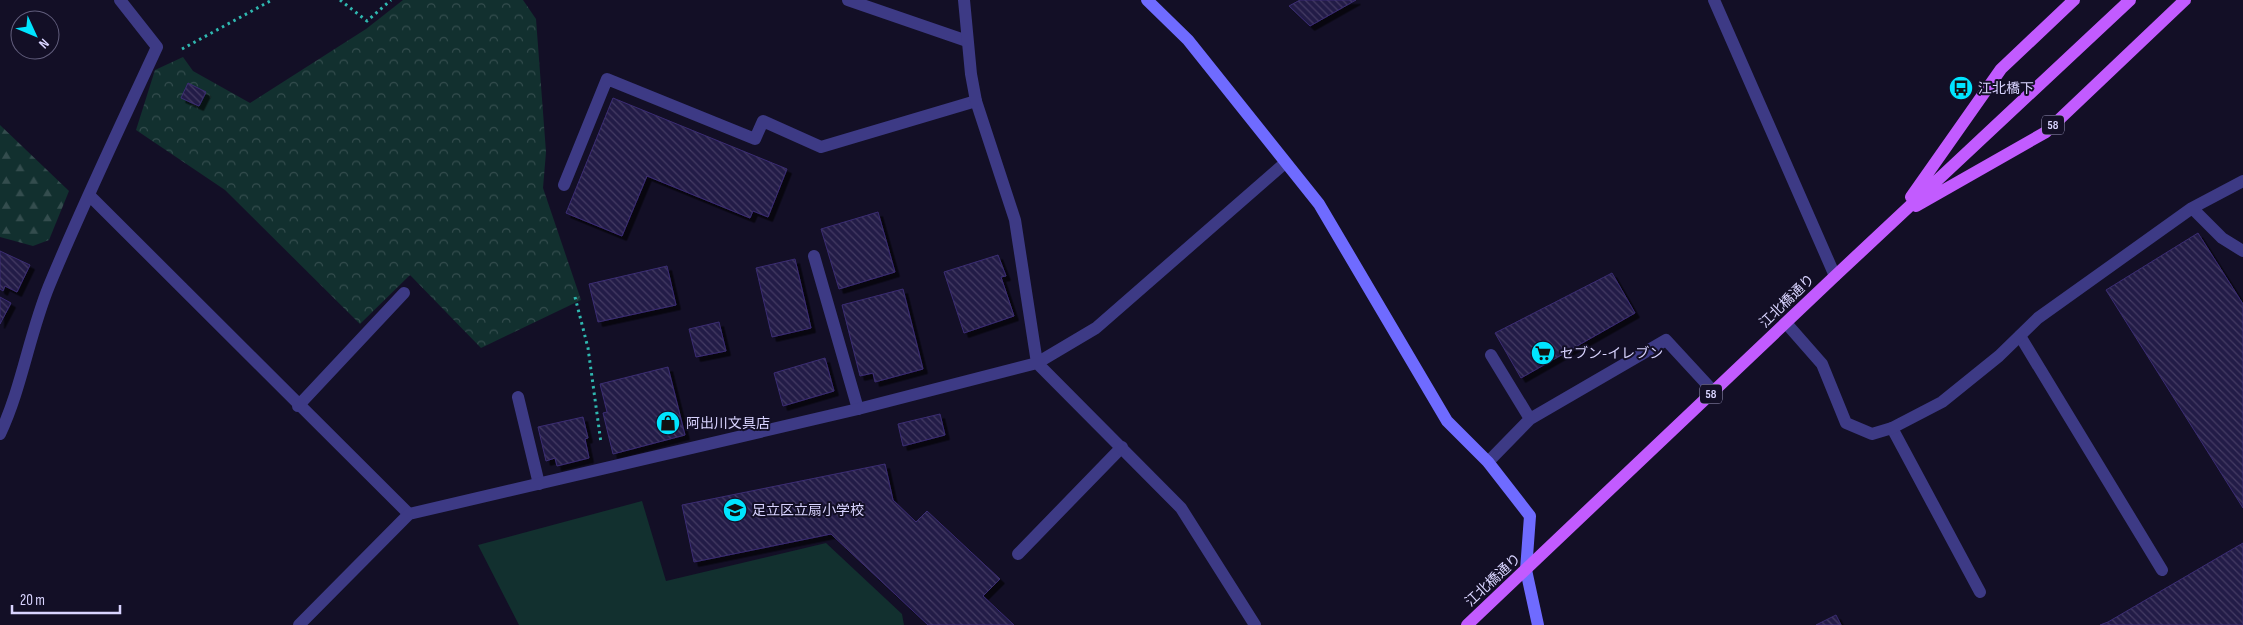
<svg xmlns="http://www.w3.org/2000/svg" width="2243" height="625" font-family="'Sofia Sans Condensed','Noto Sans JP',sans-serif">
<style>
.forest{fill:url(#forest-firs)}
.park{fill:url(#park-crowns)}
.garden{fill:#12302f}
.building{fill:url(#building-back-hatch);stroke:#3b2d73;filter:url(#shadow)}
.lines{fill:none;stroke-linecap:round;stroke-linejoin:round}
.path{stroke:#2fb8b0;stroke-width:3;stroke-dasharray:2.5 4;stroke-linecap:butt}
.lane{stroke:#3d3a85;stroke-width:12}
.street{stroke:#3d3a85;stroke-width:12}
.secondary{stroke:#6f6bff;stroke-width:12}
.primary{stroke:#c25bff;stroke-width:12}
.labels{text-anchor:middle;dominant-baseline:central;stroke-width:4;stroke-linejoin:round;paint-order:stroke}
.shield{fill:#130f26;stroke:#9e99be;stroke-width:1}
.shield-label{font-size:12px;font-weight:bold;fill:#d9d4ff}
.poi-label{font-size:14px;fill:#d9d4ff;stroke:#130f26;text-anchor:start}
.street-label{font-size:14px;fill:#d9d4ff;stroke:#130f26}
</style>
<defs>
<pattern id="forest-firs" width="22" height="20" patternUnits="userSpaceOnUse" patternTransform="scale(1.25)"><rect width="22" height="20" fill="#12302f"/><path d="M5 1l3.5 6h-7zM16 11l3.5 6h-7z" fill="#344d4e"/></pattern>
<pattern id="park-crowns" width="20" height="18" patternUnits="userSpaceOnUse" patternTransform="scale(1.25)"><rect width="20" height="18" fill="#12302f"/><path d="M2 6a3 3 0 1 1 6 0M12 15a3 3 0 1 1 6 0" fill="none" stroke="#344d4e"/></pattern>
<pattern id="building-back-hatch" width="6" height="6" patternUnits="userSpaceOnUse" patternTransform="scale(1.25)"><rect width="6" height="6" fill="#241b47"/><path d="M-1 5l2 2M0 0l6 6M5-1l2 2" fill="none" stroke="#433b63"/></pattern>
<filter id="shadow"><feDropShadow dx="4.5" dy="4.5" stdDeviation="0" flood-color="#0009"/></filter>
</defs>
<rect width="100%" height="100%" fill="#130f26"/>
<path class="forest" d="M0 125 69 191 49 240 33 246 0 237Z"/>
<path class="park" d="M403 0H523L536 19 546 152 543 188 581 300 481 348 410 275 360 324 225 190 136 130 155 70 183 57 193 71 250 103 366 29Z"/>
<path class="garden" d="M642 501 666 581 826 543 902 614 904 625H519L478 545Z"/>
<path class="building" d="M1300 0H1356L1310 26 1289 6Z
M188 83 206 92 199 106 181 98Z
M613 98 787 169 768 217 753 211 750 218 647 176 622 236 566 213Z
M878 212 895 272 839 289 821 229Z
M2198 233 2243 304V508L2106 290Z
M0 251 30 265 17 292 5 286 3 291 0 289Z
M998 255 1006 276 1001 277 1014 316 964 333 944 272Z
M795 259 811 328 772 337 756 268Z
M667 266 676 305 598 322 589 284Z
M1612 273 1635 313 1521 378 1495 333Z
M903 289 923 369 875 382 873 373 860 376 842 305Z
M0 297 11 303 0 324Z
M719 322 726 351 696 357 689 329Z
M825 358 834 391 783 406 774 373Z
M668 367 685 435 613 454 603 413 607 412 600 384Z
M940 414 945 435 903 446 898 424Z
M583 417 588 438 585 439 589 458 557 466 555 458 546 461 538 427Z
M885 464 893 500 916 522 927 511 1000 579 983 596 1014 625H928L831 534 694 562 682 505Z
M2243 543V625H2100L2108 622Z
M1836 615 1841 625H1816Z"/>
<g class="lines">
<path class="path" d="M340 0 367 21 391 0
M182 49 272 0
M575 297 588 348 601 443"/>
<path class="lane" d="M848 0 967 41
M564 185 607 79 755 139 763 121 821 147 976 101
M89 195 409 514
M814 256 858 409
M2020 336 2162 570
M1491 355 1530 419
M518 397 539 484
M298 406 404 293
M1892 428 1980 592
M0 434C22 387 29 335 49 286 82 206 120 127 157 47L120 0
M1488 462 1530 419 1666 340 1714 392
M1018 554 1122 447"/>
<path class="street" d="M964 0 971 74 976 101 1015 220 1037 363 1181 508 1255 625
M1714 0 1835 276
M2192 208 2222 238 2243 251
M1786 323 1822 364 1846 423 1872 434 1892 428 1942 402 1999 356 2038 318 2192 208 2243 181
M299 625 409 514 858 409 1037 363 1096 328 1285 163"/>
<path class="secondary" d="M1147 0 1188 40 1319 204 1447 421 1488 462 1530 516 1526 570 1538 625"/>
<path class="primary" d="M1911 197 2001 69 2074 0
M1916 206 2046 132 2185 0
M1467 625 1835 276 2130 0"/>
</g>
<defs>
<g id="bus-disc" transform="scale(1.25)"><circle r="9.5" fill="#00e5ff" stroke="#130f26"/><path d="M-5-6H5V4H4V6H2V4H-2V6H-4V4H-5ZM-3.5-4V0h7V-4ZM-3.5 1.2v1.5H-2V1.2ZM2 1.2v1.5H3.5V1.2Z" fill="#111"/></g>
<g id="supermarket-disc" transform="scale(1.25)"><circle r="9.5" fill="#00e5ff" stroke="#130f26"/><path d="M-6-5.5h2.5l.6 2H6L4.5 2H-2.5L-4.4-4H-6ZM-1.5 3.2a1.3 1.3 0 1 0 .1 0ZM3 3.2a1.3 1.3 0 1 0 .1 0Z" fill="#111"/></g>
<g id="shop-disc" transform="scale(1.25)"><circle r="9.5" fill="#00e5ff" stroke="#130f26"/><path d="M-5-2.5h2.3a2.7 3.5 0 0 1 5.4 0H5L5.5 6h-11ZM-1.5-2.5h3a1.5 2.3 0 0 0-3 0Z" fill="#111"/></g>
<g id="school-disc" transform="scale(1.25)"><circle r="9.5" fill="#00e5ff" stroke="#130f26"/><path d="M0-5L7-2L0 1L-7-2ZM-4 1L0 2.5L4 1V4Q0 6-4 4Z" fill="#111"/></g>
</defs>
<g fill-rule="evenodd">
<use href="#bus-disc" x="1961" y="88"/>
<use href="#supermarket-disc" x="1543" y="353"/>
<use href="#shop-disc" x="668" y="423"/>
<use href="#school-disc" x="735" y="510"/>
</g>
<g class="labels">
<g class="shield">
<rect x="2042" y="115.5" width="22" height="19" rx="4"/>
<rect x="1700" y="384.5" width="22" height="19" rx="4"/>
</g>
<g class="shield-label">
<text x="2053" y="125">58</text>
<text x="1711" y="394">58</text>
</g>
<g class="poi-label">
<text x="1978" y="88">江北橋下</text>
<text x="1560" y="353">セブン-イレブン</text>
<text x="686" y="423">阿出川文具店</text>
<text x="752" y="510">足立区立扇小学校</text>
</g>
<g class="street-label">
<text transform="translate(1787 301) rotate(-44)">江北橋通り</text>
<text transform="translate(1493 580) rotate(-43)">江北橋通り</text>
</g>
</g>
<g transform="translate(35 35) rotate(134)"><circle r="24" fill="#130f26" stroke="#625e7d"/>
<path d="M0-4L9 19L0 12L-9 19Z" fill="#00e5ff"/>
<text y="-8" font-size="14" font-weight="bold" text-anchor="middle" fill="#d9d4ff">N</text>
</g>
<path d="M12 605v8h108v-8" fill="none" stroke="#d9d4ff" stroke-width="2.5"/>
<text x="20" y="605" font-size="15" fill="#d9d4ff" stroke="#130f26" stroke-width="4" paint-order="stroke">20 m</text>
</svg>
